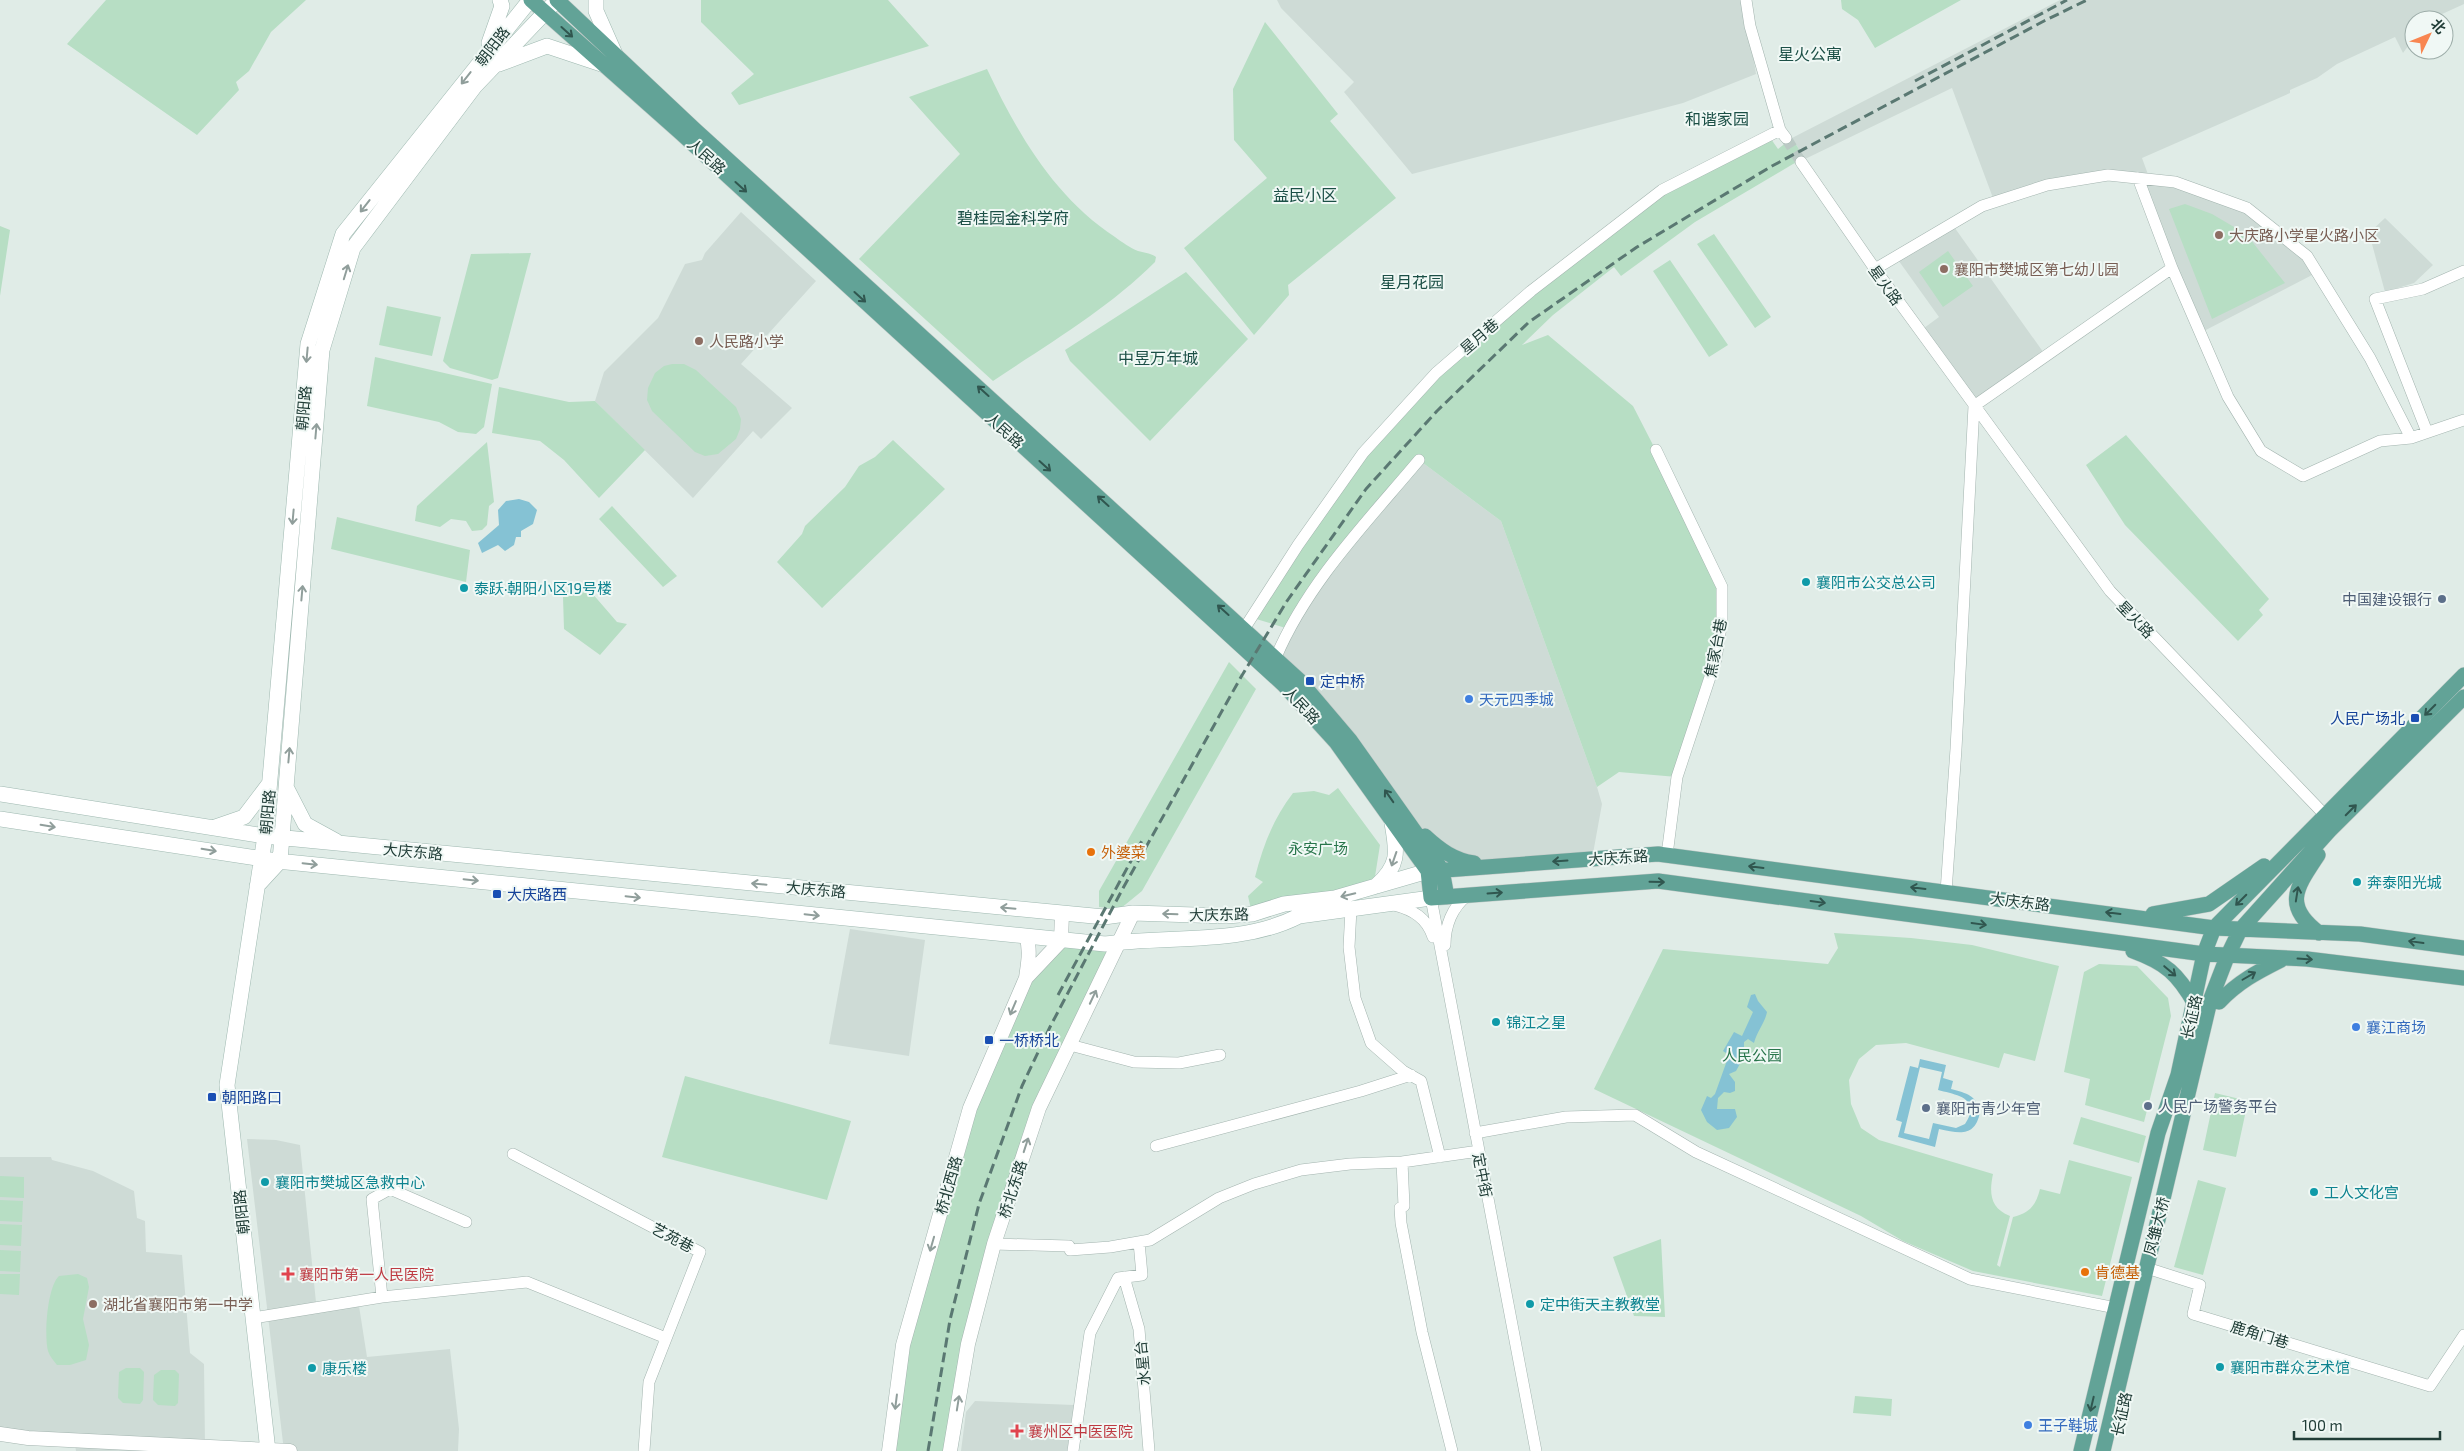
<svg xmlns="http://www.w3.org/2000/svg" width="2464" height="1451" font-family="'Exo 2','Noto Sans SC',sans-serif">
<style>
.built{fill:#cedbd6}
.green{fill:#b7dec4}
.water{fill:#85c2d4;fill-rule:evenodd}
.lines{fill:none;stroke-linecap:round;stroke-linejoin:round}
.minor-tunnel{stroke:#bac9c4;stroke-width:11;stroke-dasharray:11 5.5;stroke-linecap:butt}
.minor-casing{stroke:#a3b4af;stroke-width:12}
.tertiary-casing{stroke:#a3b4af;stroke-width:15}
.secondary-casing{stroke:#9eb8b0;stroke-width:16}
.primary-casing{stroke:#c1c9c7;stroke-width:16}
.minor{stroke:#fff;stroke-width:11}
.tertiary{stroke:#fff;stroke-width:14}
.secondary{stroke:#fff;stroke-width:15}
.primary{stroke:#62a397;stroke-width:15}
.rail{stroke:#5a7872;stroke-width:3;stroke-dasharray:10 5;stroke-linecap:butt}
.oneway{stroke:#30564f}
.oneway2{stroke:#909e9b}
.education-dot{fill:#8d6e63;stroke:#f0f8f5;stroke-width:2}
.culture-dot{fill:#0f9aa8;stroke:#f0f8f5;stroke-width:2}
.service-dot{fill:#5c6f8a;stroke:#f0f8f5;stroke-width:2}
.transit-dot{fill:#1a4fb4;stroke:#f0f8f5;stroke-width:2}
.shop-dot{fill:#3f7fe0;stroke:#f0f8f5;stroke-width:2}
.food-dot{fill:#e8710a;stroke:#f0f8f5;stroke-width:2}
.health-dot{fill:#e0444e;stroke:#f0f8f5;stroke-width:2}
.labels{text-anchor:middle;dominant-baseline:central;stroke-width:4;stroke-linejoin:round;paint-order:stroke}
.street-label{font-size:15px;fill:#203d37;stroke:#f0f8f5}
.education-label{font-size:15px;fill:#785e54;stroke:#f0f8f5;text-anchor:start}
.culture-label{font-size:15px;fill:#0d838f;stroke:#f0f8f5;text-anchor:start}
.service-label{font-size:15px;fill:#4e5e75;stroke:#f0f8f5;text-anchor:start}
.transit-label{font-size:15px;fill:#164399;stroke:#f0f8f5;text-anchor:start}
.shop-label{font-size:15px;fill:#366cbe;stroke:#f0f8f5;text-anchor:start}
.park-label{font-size:15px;fill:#28754b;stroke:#f0f8f5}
.food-label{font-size:15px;fill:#c56008;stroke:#f0f8f5;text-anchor:start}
.health-label{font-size:15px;fill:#be3a42;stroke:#f0f8f5;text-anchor:start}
.neighbourhood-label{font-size:16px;fill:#1b4f46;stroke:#f0f8f5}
</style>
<rect width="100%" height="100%" fill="#e0ece7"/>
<path class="built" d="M1277 0H1744L1756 74 1683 103 1412 174 1344 92 1354 82 1281 8Z
M2060 0H2464V4L2429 20H2414V27L2411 28 2414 38 2403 53 2395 37 2337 64 2317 78 2290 90V93L2142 158 2149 177 2136 175 1993 198 1952 88 1805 159 1792 138Z
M2144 184 2181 187 2244 211 2305 259 2314 274 2202 332Z
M741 212 816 281 741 364 792 408 761 439 753 431 693 498 595 401 604 372 658 318 685 264 702 260 705 253Z
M2385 218 2433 265 2414 283 2385 292 2369 233Z
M1952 224 2046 356 1974 406 1920 331 1939 317 1896 257Z
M1419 460 1501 521 1597 787 1602 804 1592 859 1498 866 1439 849 1276 657 1286 634Z
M850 929 925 940 909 1056 829 1044Z
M247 1139 276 1140 300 1145 317 1312 359 1306 367 1357 450 1349 459 1429 458 1451H284Z
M0 1157H51L52 1160 93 1171 134 1191 137 1218 145 1221 146 1252 182 1255 190 1353 204 1364 205 1446 240 1451H76L75 1445 0 1434Z
M975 1401 1074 1405 1067 1451H961L966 1412Z"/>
<path class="green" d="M106 0H306L271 32 249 71 236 82 239 90 197 135 67 44Z
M701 0H888L929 46 739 105 731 93 754 74 701 22Z
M1841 0H1961L1875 48 1858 20 1842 9Z
M1265 22 1338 114 1330 121 1396 198 1288 285 1289 295 1254 335 1184 248 1267 178 1234 140 1233 89Z
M987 69C1017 133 1054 197 1115 237 1122 242 1130 248 1138 251 1144 253 1151 253 1156 257L1155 262C1108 309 1048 344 993 381L859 259 960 154 909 97Z
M1792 138 1805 159 1793 164 1695 222 1621 276 1614 267 1553 315 1522 345 1548 335 1633 406 1690 517 1722 587 1716 659 1677 777 1619 772 1597 787 1501 521 1419 460 1289 629 1253 618 1363 453 1436 373 1663 193 1771 139 1778 149Z
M2185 204 2212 214 2246 234 2285 283 2212 319 2169 209Z
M0 226 10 230 0 296Z
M1714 234 1771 317 1755 328 1697 244Z
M1948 251 1973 286 1943 307 1919 272Z
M531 253 498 378 492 380 450 368 443 361 471 254Z
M1670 260 1728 345 1709 357 1653 271Z
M1186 272 1248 339 1150 441 1070 361 1065 350Z
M387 306 441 317 432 356 379 345Z
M375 357 492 384 484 427 476 434 458 432 439 422 367 406Z
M672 364H684L696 370 736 407 741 419 740 429 736 439 718 454 705 456 695 452 652 411 647 400 648 388 655 373 664 366Z
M499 387 569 402 595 401 645 450 599 498 564 460 540 441 492 433Z
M2126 435 2269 599 2259 610 2263 615 2238 641 2125 525 2086 465Z
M893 440 945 489 822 608 777 562 802 534 805 526 845 487 859 466 875 457Z
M487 442 494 502 489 506 487 525 482 530 472 531 466 521 451 519 440 527 415 521 417 506Z
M612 506 677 576 663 587 599 519Z
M337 517 470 550 466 582 331 549Z
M574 582 591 592 617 622 627 624 600 655 564 629 563 597Z
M1229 662 1256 689 1142 891 1120 909 1099 907V891Z
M1338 788 1380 845 1373 889 1252 914 1248 896 1263 882 1255 877C1263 846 1273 819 1293 793L1314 791 1329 795Z
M1834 933 1911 938 1972 945 2059 966 2035 1061 2004 1053 1999 1068 1906 1043 1876 1045 1859 1059 1849 1080 1851 1104 1861 1128 1879 1140 1993 1174C1989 1193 1990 1208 2010 1216L1997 1265 2000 1267 2013 1217C2030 1213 2036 1205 2040 1189L2060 1194 2069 1160 2132 1177 2102 1296 1973 1271 1903 1241 1861 1216 1594 1089 1663 949 1828 964 1838 948Z
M1061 941 1118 942 1039 1108 994 1244 950 1451H889L903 1348 970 1108 1026 978Z
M2099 964 2137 966 2168 998 2171 1016 2144 1122 2085 1105 2090 1079 2064 1072 2084 972Z
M685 1076 851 1121 827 1200 662 1157Z
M2215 1093 2248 1101 2236 1157 2203 1150Z
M2081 1117 2146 1136 2139 1163 2073 1144Z
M0 1176 24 1177V1198L0 1197Z
M2198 1180 2226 1188 2203 1275 2174 1267Z
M0 1200 23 1201 22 1222 0 1221Z
M0 1224 22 1225 21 1246 0 1245Z
M1661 1239 1665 1317 1634 1316 1613 1257Z
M0 1250 21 1251 20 1272 0 1271Z
M0 1274H20L19 1295 0 1294Z
M78 1274 87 1278 89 1287 83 1319 89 1345 86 1360 70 1365H57C54 1361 50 1357 48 1351 44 1336 47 1287 59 1276Z
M126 1368H140L144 1372 143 1400 140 1404 123 1403 118 1398 119 1372Z
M161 1370H175L179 1374 178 1403 175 1406 158 1405 153 1400 154 1375Z
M1855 1396 1892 1399 1891 1416 1853 1413Z"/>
<path class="water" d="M519 499 529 502 537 510 533 524 521 531V537H516L514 545 505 551 498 545 482 553 478 543 499 525 498 510 506 501Z
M1755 994 1758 1001 1767 1012C1765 1023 1757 1031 1754 1043L1748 1039 1744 1042V1051L1739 1054 1741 1062 1736 1071 1729 1074 1735 1082V1091L1730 1093 1724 1092 1718 1098 1717 1109H1735L1737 1117 1729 1128 1717 1130 1707 1122 1701 1110 1707 1096 1711 1098 1715 1094 1729 1055 1723 1051 1734 1032 1742 1036 1753 1012 1747 1007 1751 995Z
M1920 1059 1946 1065 1943 1078 1953 1081 1951 1089C1967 1093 1977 1096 1980 1112 1975 1138 1959 1133 1939 1129L1935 1147 1898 1137 1902 1122 1896 1120 1910 1066 1918 1068ZM1920 1067 1942 1072 1938 1090C1957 1095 1982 1098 1965 1124L1956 1128 1933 1123 1929 1139 1904 1133Z"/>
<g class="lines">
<path class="minor-tunnel" d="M1786 138 1801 162"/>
<g class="minor-casing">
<path id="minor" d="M1746 0 1750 26 1780 130
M1801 162 1875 269 2110 591 2322 812
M2138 178 2172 268
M1875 269 1982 206 2047 185 2108 175 2175 182 2247 208 2307 256 2370 358 2411 438 2464 420
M2427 432 2375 299 2423 289 2464 271
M1656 450 1722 587V620L1716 659 1677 777 1667 855
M1244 629 1298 545 1363 453 1436 373 1531 291 1662 190 1780 130 1786 138
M1276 657C1308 582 1367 522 1419 460
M1946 892 1956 749 1974 406 2172 268 2228 397 2261 451 2303 476 2380 441 2411 438
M1431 898 1536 1451
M1394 905C1413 910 1427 918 1433 937
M1351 909 1349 947 1355 998 1371 1043 1403 1071 1421 1081 1440 1157
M1445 945C1445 926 1452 907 1468 895
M1070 1045 1134 1062 1179 1063 1220 1055
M1475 1133 1566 1117 1635 1115 1696 1152 1970 1279 2116 1308
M1156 1146 1361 1091 1411 1075
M513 1154 700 1252 649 1382 644 1451
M1402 1162 1404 1206 1400 1208 1401 1223 1422 1332 1452 1451
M994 1244 1069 1246 1070 1250 1110 1247 1150 1240 1219 1198 1254 1184 1301 1170 1350 1164 1402 1162 1479 1151
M2153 1270 2200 1285 2193 1314 2430 1386 2464 1335
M1124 1277 1139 1329 1149 1451
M382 1297 527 1282 666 1338
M253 1318 382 1297 372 1199 390 1189 466 1222
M1073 1451 1090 1333 1118 1278 1142 1275 1139 1242"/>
</g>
<g class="tertiary-casing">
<path id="tertiary" d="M1026 936C1031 950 1028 963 1026 978
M0 1434 28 1438 290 1451
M889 1451 903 1345 970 1108 1026 978 1061 941 1062 913
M950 1451 968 1344 994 1244 1039 1108 1133 913"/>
</g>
<g class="secondary-casing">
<path id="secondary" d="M596 0V11L615 54
M489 43 502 6 500 0
M499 64 547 46 604 65
M287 789 305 824 336 841
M0 794 265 836 1104 917 1133 913 1226 916 1252 914 1284 904 1335 898 1428 871
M0 819 277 861 1105 944C1168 935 1240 946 1299 916L1431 898
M215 827 244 817 269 784
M257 886 280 861 322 350 353 248 475 86 557 0
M1376 886C1400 865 1397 852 1392 823
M268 1451 227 1085 265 836 308 344 343 234 530 0"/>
</g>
<g class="primary-casing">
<path id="primary" d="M531 0 682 134 1284 685 1336 742 1428 871 1431 898 1658 881 2204 954 2307 959 2464 978
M557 0 694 129 1299 680 1350 740 1442 870 1447 897
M1425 836C1440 850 1454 860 1474 863
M2318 855C2297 887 2282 905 2319 933
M1432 871 1658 854 2214 928 2360 934 2464 948
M2153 914 2209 904 2264 866
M2133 951C2166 963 2178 974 2195 1004
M2219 1002C2238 982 2257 972 2281 960
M2081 1451 2158 1133 2178 1075 2204 954 2214 928 2464 675
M2103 1451 2210 1001 2227 957 2240 930 2330 830 2464 697"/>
</g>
<use href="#minor" class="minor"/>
<use href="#tertiary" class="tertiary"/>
<use href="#secondary" class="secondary"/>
<use href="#primary" class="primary"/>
<path class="rail" d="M1915 81 2067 0
M1058 995 1144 837
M928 1451 950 1320 979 1204 1022 1086 1050 1027 1122 890 1241 677 1287 601 1366 489 1437 411 1529 322 1637 247 1772 166 2044 21 2087 0"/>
</g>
<defs><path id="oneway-shaft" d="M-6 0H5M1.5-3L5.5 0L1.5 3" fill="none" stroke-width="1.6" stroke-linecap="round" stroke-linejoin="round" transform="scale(1.25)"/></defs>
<g class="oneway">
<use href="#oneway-shaft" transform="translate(567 32) rotate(42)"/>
<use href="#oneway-shaft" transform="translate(741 187) rotate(42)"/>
<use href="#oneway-shaft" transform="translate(860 297) rotate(42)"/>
<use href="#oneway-shaft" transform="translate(983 391) rotate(-138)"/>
<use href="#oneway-shaft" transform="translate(1045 466) rotate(42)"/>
<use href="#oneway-shaft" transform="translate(1103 501) rotate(-138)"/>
<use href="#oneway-shaft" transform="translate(1223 610) rotate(-138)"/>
<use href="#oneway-shaft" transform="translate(2430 710) rotate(135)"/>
<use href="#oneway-shaft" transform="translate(1389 796) rotate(-125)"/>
<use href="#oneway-shaft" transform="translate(2351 810) rotate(-45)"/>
<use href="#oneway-shaft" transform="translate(1560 861) rotate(176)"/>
<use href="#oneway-shaft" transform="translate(1756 867) rotate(-173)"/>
<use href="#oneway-shaft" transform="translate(1657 882) rotate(1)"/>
<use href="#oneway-shaft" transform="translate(1918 888) rotate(-173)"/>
<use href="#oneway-shaft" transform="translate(1495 893) rotate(-4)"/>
<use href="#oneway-shaft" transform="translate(2297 894) rotate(-81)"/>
<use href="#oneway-shaft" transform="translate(2241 900) rotate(135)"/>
<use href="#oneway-shaft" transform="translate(1818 902) rotate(8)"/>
<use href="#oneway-shaft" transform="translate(2113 913) rotate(-173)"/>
<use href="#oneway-shaft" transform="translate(1979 924) rotate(8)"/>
<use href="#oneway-shaft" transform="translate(2416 942) rotate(-172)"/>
<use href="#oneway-shaft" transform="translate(2305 959) rotate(4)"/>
<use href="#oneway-shaft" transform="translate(2170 971) rotate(40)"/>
<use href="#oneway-shaft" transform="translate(2249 976) rotate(-30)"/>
<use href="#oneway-shaft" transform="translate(2092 1404) rotate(103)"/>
</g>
<g class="oneway2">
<use href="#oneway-shaft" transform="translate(466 78) rotate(128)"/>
<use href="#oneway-shaft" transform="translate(365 206) rotate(128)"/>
<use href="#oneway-shaft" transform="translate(346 272) rotate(-73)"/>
<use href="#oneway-shaft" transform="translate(307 355) rotate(95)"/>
<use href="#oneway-shaft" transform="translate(316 431) rotate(-85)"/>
<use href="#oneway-shaft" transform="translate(293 517) rotate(95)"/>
<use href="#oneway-shaft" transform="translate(302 593) rotate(-85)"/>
<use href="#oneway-shaft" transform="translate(289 755) rotate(-85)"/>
<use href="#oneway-shaft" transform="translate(48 826) rotate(9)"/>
<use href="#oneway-shaft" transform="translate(209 850) rotate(9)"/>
<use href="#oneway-shaft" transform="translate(1394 859) rotate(109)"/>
<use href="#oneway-shaft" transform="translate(310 864) rotate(6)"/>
<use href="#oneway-shaft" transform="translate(471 880) rotate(6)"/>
<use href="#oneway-shaft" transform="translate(759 884) rotate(-175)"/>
<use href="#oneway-shaft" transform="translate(1348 895) rotate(166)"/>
<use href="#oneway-shaft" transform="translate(633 897) rotate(6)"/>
<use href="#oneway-shaft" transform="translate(1008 908) rotate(-175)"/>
<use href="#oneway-shaft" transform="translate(1170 914) rotate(-178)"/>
<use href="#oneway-shaft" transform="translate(812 915) rotate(6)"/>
<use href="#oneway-shaft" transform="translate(1093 997) rotate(-65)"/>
<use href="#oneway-shaft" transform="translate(1013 1008) rotate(113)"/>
<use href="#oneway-shaft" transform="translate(1026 1145) rotate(-72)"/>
<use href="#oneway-shaft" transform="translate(932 1244) rotate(106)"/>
<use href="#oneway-shaft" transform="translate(896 1402) rotate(97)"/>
<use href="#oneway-shaft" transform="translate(958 1403) rotate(-81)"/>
</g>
<g class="education-dot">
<circle cx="2219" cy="235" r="5"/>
<circle cx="1944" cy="269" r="5"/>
<circle cx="699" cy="341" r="5"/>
<circle cx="93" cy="1304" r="5"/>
</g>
<g class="culture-dot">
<circle cx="1806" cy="582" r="5"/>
<circle cx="464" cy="588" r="5"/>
<circle cx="2357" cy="882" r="5"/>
<circle cx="1496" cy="1022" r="5"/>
<circle cx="265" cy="1182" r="5"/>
<circle cx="2314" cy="1192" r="5"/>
<circle cx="1530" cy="1304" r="5"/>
<circle cx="2220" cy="1367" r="5"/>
<circle cx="312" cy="1368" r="5"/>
</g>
<g class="service-dot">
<circle cx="2442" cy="599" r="5"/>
<circle cx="2148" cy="1106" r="5"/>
<circle cx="1926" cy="1108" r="5"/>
</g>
<g class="transit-dot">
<rect x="1305" y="676" width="10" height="10" rx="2.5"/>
<rect x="2410" y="713" width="10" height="10" rx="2.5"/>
<rect x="492" y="889" width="10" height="10" rx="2.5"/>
<rect x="984" y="1035" width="10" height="10" rx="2.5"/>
<rect x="207" y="1092" width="10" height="10" rx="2.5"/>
</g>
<g class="shop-dot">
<circle cx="1469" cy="699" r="5"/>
<circle cx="2356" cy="1027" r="5"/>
<circle cx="2028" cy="1425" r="5"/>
</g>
<g class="food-dot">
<circle cx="1091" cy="852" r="5"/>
<circle cx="2085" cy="1272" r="5"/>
</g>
<g class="health-dot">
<path d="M285.5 1266.5h5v5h5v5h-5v5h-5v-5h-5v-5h5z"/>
<path d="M1014.5 1423.5h5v5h5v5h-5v5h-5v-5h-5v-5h5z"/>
</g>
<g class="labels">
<g class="street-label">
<text transform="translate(492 46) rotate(-52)">朝阳路</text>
<text transform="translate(707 156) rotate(42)">人民路</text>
<text transform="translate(1886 285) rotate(54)">星火路</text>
<text transform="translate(1479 336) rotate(-41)">星月巷</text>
<text transform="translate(303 408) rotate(-85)">朝阳路</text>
<text transform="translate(1005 430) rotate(42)">人民路</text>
<text transform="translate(2136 619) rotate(46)">星火路</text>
<text transform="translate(1715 648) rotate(-79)">焦家台巷</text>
<text transform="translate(1302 705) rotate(47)">人民路</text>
<text transform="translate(267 812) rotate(-85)">朝阳路</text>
<text transform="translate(413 851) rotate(5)">大庆东路</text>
<text transform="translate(1618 857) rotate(-4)">大庆东路</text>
<text transform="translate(816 889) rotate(5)">大庆东路</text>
<text transform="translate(2020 901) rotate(7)">大庆东路</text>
<text transform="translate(1219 914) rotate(-1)">大庆东路</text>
<text transform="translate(2191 1017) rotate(-77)">长征路</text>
<text transform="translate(1483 1175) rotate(79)">定中街</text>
<text transform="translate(948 1185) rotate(-74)">桥北西路</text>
<text transform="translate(1012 1189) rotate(-72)">桥北东路</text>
<text transform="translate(241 1212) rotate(-96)">朝阳路</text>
<text transform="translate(2156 1226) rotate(-76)">凤雏大桥</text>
<text transform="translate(673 1237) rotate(28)">艺苑巷</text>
<text transform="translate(2260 1334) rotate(17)">鹿角门巷</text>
<text transform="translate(1142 1363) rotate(-95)">水星台</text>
<text transform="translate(2121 1414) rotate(-78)">长征路</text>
</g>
<g class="education-label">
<text x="2229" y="235">大庆路小学星火路小区</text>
<text x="1954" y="269">襄阳市樊城区第七幼儿园</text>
<text x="709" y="341">人民路小学</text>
<text x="103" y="1304">湖北省襄阳市第一中学</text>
</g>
<g class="culture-label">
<text x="1816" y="582">襄阳市公交总公司</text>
<text x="474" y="588">泰跃·朝阳小区19号楼</text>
<text x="2367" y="882">奔泰阳光城</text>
<text x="1506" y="1022">锦江之星</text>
<text x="275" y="1182">襄阳市樊城区急救中心</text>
<text x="2324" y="1192">工人文化宫</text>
<text x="1540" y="1304">定中街天主教教堂</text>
<text x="2230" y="1367">襄阳市群众艺术馆</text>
<text x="322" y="1368">康乐楼</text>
</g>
<g class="service-label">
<text x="2432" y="599" text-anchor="end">中国建设银行</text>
<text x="2158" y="1106">人民广场警务平台</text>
<text x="1936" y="1108">襄阳市青少年宫</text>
</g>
<g class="transit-label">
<text x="1320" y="681">定中桥</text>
<text x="2405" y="718" text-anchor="end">人民广场北</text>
<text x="507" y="894">大庆路西</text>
<text x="999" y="1040">一桥桥北</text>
<text x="222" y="1097">朝阳路口</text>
</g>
<g class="shop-label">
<text x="1479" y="699">天元四季城</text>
<text x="2366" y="1027">襄江商场</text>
<text x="2038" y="1425">王子鞋城</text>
</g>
<g class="park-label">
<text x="1318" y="848">永安广场</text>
<text x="1752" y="1055">人民公园</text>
</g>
<g class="food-label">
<text x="1101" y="852">外婆菜</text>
<text x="2095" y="1272">肯德基</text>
</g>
<g class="health-label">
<text x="299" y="1274">襄阳市第一人民医院</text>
<text x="1028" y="1431">襄州区中医医院</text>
</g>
<g class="neighbourhood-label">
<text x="1810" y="53">星火公寓</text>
<text x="1717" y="118">和谐家园</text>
<text x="1305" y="194">益民小区</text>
<text x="1013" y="217">碧桂园金科学府</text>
<text x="1412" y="281">星月花园</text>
<text x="1158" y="357">中昱万年城</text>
</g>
</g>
<g transform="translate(2429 35) rotate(47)"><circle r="24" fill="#f0f8f5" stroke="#9dada9"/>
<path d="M0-4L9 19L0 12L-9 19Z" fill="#f88651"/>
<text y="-8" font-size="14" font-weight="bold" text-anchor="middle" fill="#203d37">北</text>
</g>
<path d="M2294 1431v8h146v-8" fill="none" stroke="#203d37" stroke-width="2.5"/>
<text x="2302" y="1431" font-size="15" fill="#203d37" stroke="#f0f8f5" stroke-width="4" paint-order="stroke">100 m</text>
</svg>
